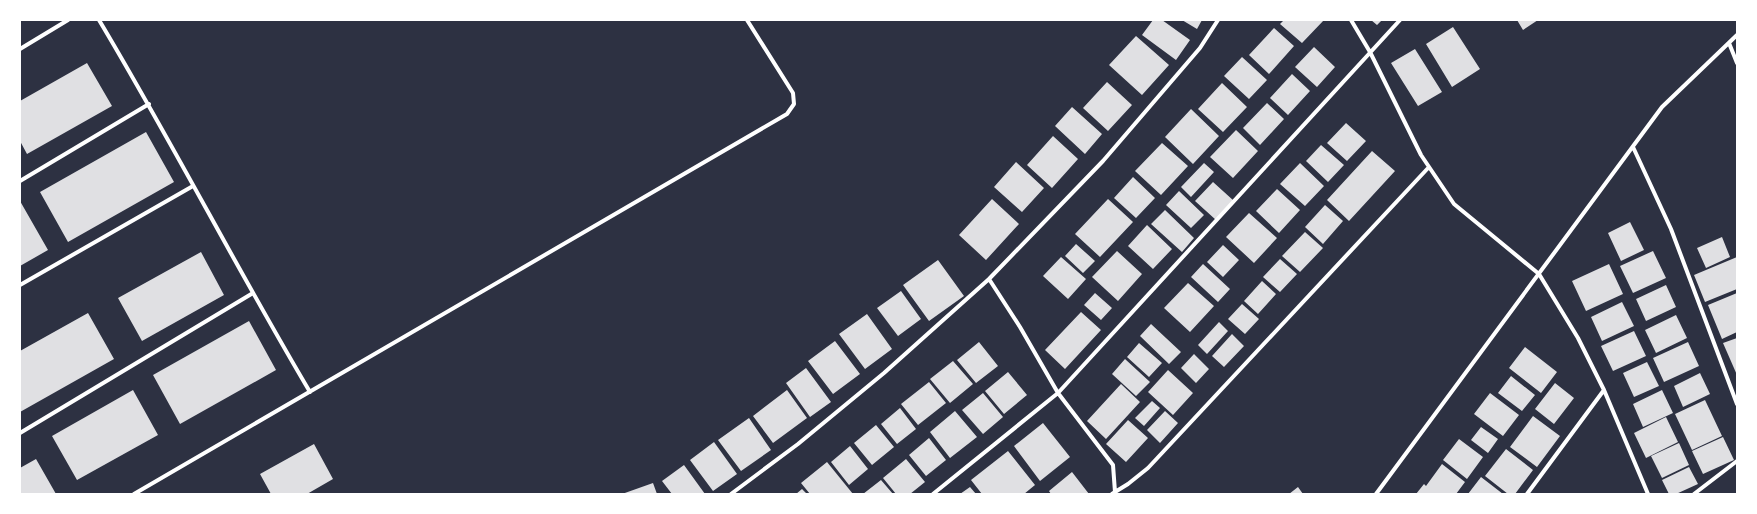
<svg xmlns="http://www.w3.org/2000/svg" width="1757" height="514" font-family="'Source Serif 4',serif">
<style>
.building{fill:#e0e0e3}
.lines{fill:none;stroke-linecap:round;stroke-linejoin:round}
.minor{stroke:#fff;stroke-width:4}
</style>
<rect width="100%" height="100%" fill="#2d3142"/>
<path class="building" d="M1153 20H1162L1190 40 1176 60 1142 35Z
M1182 20H1202L1197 29Z
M1284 20H1324L1302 43 1280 24Z
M1371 20H1382L1377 25Z
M1517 20H1538L1523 30Z
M1453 27 1480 69 1452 87 1426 44Z
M1274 28 1294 46 1269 74 1249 55Z
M1136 36 1169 65 1142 95 1109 65Z
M1314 47 1335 67 1317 87 1295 67Z
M1415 49 1442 92 1418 106 1391 63Z
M1242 57 1267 80 1249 99 1224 76Z
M87 63 112 106 27 154 20 141V101Z
M1292 74 1310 91 1288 115 1270 98Z
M1107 82 1132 105 1108 131 1083 108Z
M1222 83 1247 107 1223 132 1198 109Z
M1267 103 1284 119 1260 145 1243 128Z
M1072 107 1102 134 1085 154 1055 126Z
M1191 109 1219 136 1193 164 1165 137Z
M1346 123 1366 141 1347 161 1327 143Z
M1236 130 1258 151 1233 178 1210 157Z
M146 132 174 182 68 242 40 192Z
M1053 136 1078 159 1052 188 1027 165Z
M1162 143 1188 166 1161 195 1135 171Z
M1321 145 1344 165 1328 182 1306 161Z
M1372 151 1395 171 1349 221 1327 200Z
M1016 162 1044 188 1022 212 994 187Z
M1204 163 1214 172 1191 197 1181 187Z
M1300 163 1324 186 1305 206 1280 184Z
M1133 177 1155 198 1136 218 1114 198Z
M1213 182 1234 201 1216 220 1195 201Z
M1277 189 1300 210 1279 233 1256 211Z
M1179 191 1204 215 1191 228 1166 205Z
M992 199 1019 224 986 260 959 235Z
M1108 199 1133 222 1100 257 1075 234Z
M20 201 48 250 20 266Z
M1325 205 1343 221 1323 244 1305 227Z
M1165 210 1194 238 1182 252 1151 224Z
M1249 213 1277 238 1254 263 1226 237Z
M1630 222 1644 250 1621 261 1608 233Z
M1147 225 1172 249 1153 269 1128 246Z
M1305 232 1323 248 1300 272 1282 256Z
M1722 237 1730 257 1706 268 1697 248Z
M1076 244 1095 261 1083 273 1065 256Z
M1223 245 1239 260 1223 277 1207 262Z
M1117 251 1142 274 1118 301 1092 277Z
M1653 251 1666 278 1633 293 1620 266Z
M201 252 224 295 142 341 118 298Z
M1061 257 1086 279 1068 299 1043 276Z
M1737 257V289L1705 302 1694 275Z
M1280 259 1297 274 1280 292 1263 277Z
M938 260 964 296 929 321 903 285Z
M1203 264 1230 289 1218 302 1191 277Z
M1609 264 1623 294 1586 311 1572 281Z
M1262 281 1276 294 1258 314 1244 301Z
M1188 283 1214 306 1190 332 1164 308Z
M1666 285 1676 307 1646 321 1636 299Z
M901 291 921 319 898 336 877 308Z
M1095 293 1112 308 1101 320 1084 305Z
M1737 293V332L1722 339 1708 305Z
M1622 302 1634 326 1602 341 1591 317Z
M1242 304 1259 319 1245 334 1228 319Z
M1081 312 1101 330 1065 369 1045 350Z
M88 313 114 359 20 412V351Z
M867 314 892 349 865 369 839 334Z
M1676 315 1687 338 1656 353 1645 330Z
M249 321 276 370 180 424 153 375Z
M1219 322 1228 331 1207 354 1198 345Z
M1151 324 1181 352 1169 364 1140 336Z
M1634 331 1646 356 1613 371 1601 346Z
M1232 334 1244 346 1224 367 1212 356Z
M1737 338V375L1723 343Z
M835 341 860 374 833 394 808 361Z
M979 342 998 366 976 383 957 360Z
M1688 342 1699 366 1664 382 1653 358Z
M1139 343 1162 363 1149 377 1127 357Z
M1525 347 1557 372 1541 393 1509 368Z
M1194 354 1209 369 1196 383 1181 368Z
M1125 359 1150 382 1136 396 1112 374Z
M953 361 973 384 950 403 930 379Z
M1647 362 1659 386 1634 397 1623 373Z
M806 368 831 402 810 417 786 383Z
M1168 370 1193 393 1173 415 1148 392Z
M1008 372 1027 395 1004 414 985 391Z
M1700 373 1710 394 1683 407 1674 386Z
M1511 376 1535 395 1522 411 1498 393Z
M929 382 946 403 918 425 901 404Z
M1555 383 1574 398 1554 424 1535 409Z
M1121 384 1140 402 1106 439 1087 421Z
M133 390 158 435 77 480 52 436Z
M787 390 807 418 773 443 753 416Z
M1662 390 1673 413 1643 427 1633 404Z
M983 393 1003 417 983 434 962 410Z
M1490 393 1519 415 1503 436 1474 414Z
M1705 400 1722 436 1692 450 1675 414Z
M1152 401 1160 408 1144 426 1135 418Z
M900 408 916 429 897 444 881 424Z
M955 411 977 437 950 458 930 432Z
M1165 411 1178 423 1160 443 1147 430Z
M1533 416 1560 436 1537 467 1510 447Z
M1666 417 1678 442 1646 458 1634 433Z
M749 418 771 450 741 471 718 440Z
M1128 420 1148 438 1126 462 1106 444Z
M1043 423 1070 457 1040 481 1014 446Z
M876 425 894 447 872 465 854 443Z
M1481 427 1498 439 1488 453 1471 440Z
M1723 437 1734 460 1703 474 1692 451Z
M929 438 946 460 926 476 909 455Z
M1459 439 1483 457 1467 479 1443 460Z
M714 442 737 474 713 491 690 460Z
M1679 443 1689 465 1662 478 1651 456Z
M314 444 333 479 307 494H271L260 474Z
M850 446 868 469 849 485 831 462Z
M1506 449 1533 470 1515 494H1508L1485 476Z
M1008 451 1035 485 1024 494H982L971 480Z
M36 459 56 494H20V468Z
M906 459 925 482 910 494H896L883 478Z
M827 462 853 494H810L801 483Z
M1442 464 1465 482 1456 494H1416L1424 484 1426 486Z
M684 465 705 494H672L662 481Z
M1689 467 1698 484 1676 494H1669L1662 480Z
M1072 472 1089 494H1051L1049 491Z
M1481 477 1503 494H1468Z
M881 480 893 494H863Z
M653 483 657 494H622Z
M970 487 976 494H960Z
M1298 487 1303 494H1289Z
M802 489 807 494H796Z"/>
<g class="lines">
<path class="minor" d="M99 20C172 142 237 269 310 392
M1351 20 1370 52 1421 155 1454 204 1539 274 1578 338 1604 390 1648 494
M1729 43 1737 63
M20 49 68 20
M1633 147 1671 229 1737 404
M20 181 149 104
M989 279 1020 327 1058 393 1113 465 1115 492 1112 494
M20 285 193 186
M20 433 253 293
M1115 492 1128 484 1148 468 1429 167
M134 494 787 114 794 104 793 93 747 20
M731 494 798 444 884 373 989 279 1103 161 1200 48 1218 20
M933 494 1058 393 1400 20
M1376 494 1662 107 1737 35
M1527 494 1604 390
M1694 494 1737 461"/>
</g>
<rect width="1757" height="514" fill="none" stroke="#ffffff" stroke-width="42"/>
</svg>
